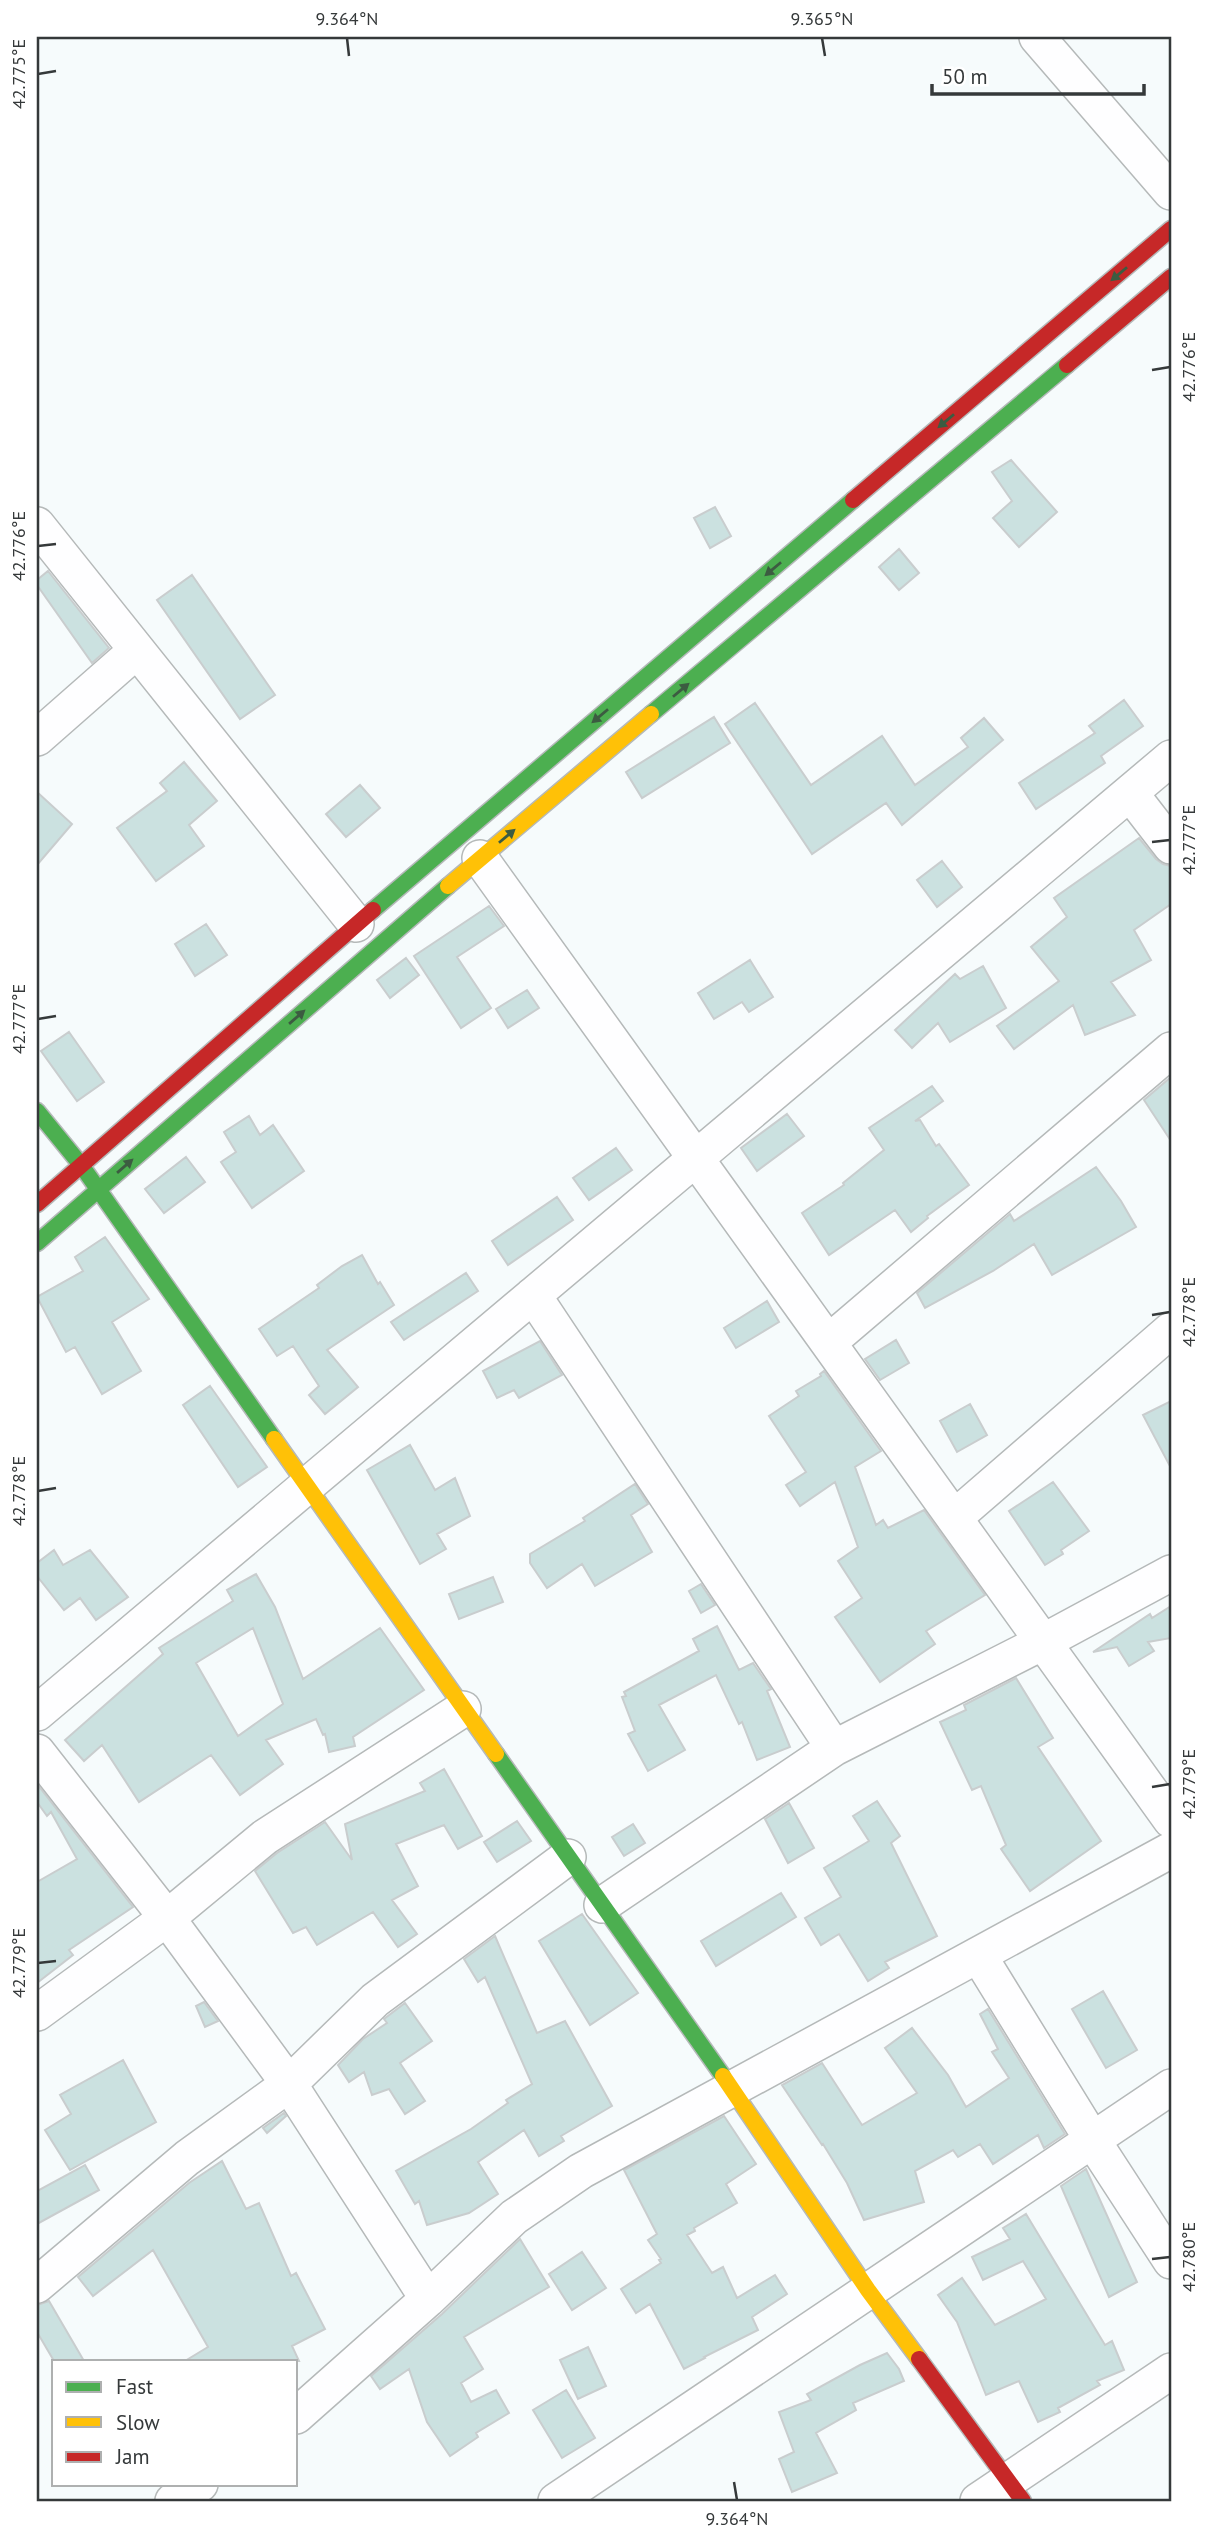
<svg xmlns="http://www.w3.org/2000/svg" width="1208" height="2538" font-family="'PT Sans',sans-serif">
<style>
.building{fill:#cbe1e0;stroke:#c9cdce;stroke-width:2;fill-rule:evenodd}
.lines{fill:none;stroke-linecap:round;stroke-linejoin:round}
.street-casing{stroke:#b5b9b9;stroke-width:38}
.fast-casing{stroke:#b5b9b9;stroke-width:19}
.slow-casing{stroke:#b5b9b9;stroke-width:19}
.jam-casing{stroke:#b5b9b9;stroke-width:19}
.street{stroke:#fefeff;stroke-width:35}
.fast{stroke:#4caf50;stroke-width:16}
.slow{stroke:#ffc107;stroke-width:16}
.jam{stroke:#c62828;stroke-width:16}
.oneway{fill:#3c5c41}
.ticks{fill:none;stroke:#35393a;stroke-width:2.5}
.neatline{fill:none;stroke:#35393a;stroke-width:2.5}
.ticks-label{font-size:18px;text-anchor:middle;fill:#35393a}
</style>
<rect width="100%" height="100%" fill="#f6fbfc"/>
<path class="building" d="M1011 460 1057 512 1019 547 993 518 1012 501 992 472Z
M715 507 731 536 710 548 694 518Z
M899 549 919 573 899 590 879 567Z
M48 571 109 648 92 663 37 585V580Z
M192 575 275 695 240 719 157 600Z
M1124 700 1143 726 1101 756 1105 763 1036 809 1019 783 1095 733 1089 726Z
M755 703 811 785 882 736 915 785 968 747 961 738 984 718 1003 740 902 825 886 803 812 854 725 724Z
M714 717 730 743 642 798 626 772Z
M184 762 217 801 189 825 204 846 156 881 117 828 167 791 160 783Z
M360 785 380 808 346 837 326 814Z
M37 792 72 824 37 865Z
M1139 838 1156 859 1163 864 1171 866V904L1134 930 1151 960 1111 982 1135 1015 1085 1035 1073 1005 1014 1049 997 1026 1059 981 1031 947 1067 917 1054 898Z
M942 861 962 887 937 907 917 880Z
M489 906 504 926 457 957 491 1008 461 1028 414 956Z
M206 924 227 955 195 976 175 944Z
M406 958 419 975 390 998 377 980Z
M750 960 773 997 749 1012 742 1002 714 1019 698 993Z
M983 966 1006 1008 950 1042 938 1023 912 1048 895 1030 955 974 960 979Z
M527 990 539 1008 508 1028 496 1009Z
M69 1032 104 1082 77 1101 41 1051Z
M1171 1077V1141L1144 1100Z
M932 1086 943 1101 915 1121 920 1120 936 1146 939 1144 969 1185 927 1216 928 1218 911 1232 895 1210 829 1255 802 1213 844 1185 843 1183 884 1150 869 1128Z
M787 1114 804 1136 757 1171 741 1148Z
M249 1116 260 1135 273 1125 304 1171 252 1208 221 1162 236 1152 224 1132Z
M616 1148 632 1170 589 1200 573 1178Z
M186 1157 205 1182 164 1213 145 1189Z
M1096 1167 1121 1201 1136 1227 1052 1275 1034 1244 993 1271 925 1308 917 1293 1010 1214 1014 1221Z
M557 1197 573 1220 508 1265 492 1241Z
M105 1237 149 1299 112 1322 141 1371 102 1394 75 1347 66 1352 37 1297 83 1271 75 1257Z
M362 1255 378 1284 380 1282 394 1305 327 1350 358 1387 325 1414 309 1395 319 1386 293 1346 277 1356 259 1329 319 1288 317 1285 342 1266Z
M466 1273 478 1291 404 1340 391 1322Z
M767 1301 779 1322 736 1348 724 1328Z
M896 1340 909 1363 880 1380 865 1359Z
M540 1341 562 1375 519 1398 514 1390 497 1398 483 1371Z
M824 1371 881 1451 855 1467 876 1525 883 1520 888 1528 924 1510 985 1595 926 1631 935 1644 880 1682 835 1617 862 1598 838 1561 858 1547 835 1482 800 1506 786 1485 806 1472 769 1416 799 1396 796 1391 821 1376 820 1374Z
M210 1386 267 1467 238 1487 183 1405Z
M1171 1401V1468L1143 1415Z
M970 1404 987 1435 957 1452 940 1421Z
M410 1445 435 1490 455 1478 470 1516 437 1534 446 1549 420 1564 367 1470Z
M1053 1482 1089 1531 1061 1550 1063 1554 1045 1565 1009 1511Z
M635 1484 648 1504 631 1515 652 1552 595 1586 582 1564 547 1588 530 1563V1554L585 1521 583 1518Z
M54 1550 63 1565 90 1550 128 1597 96 1620 80 1598 64 1610 37 1576V1563Z
M256 1574 275 1607 303 1679 380 1628 424 1690 353 1737 355 1746 329 1752 325 1734 323 1735 316 1719 266 1740 283 1764 240 1795 211 1755 139 1802 102 1745 84 1761 65 1740 163 1654 159 1648 233 1601 227 1590ZM253 1628 283 1704 238 1736 196 1663Z
M493 1577 503 1602 459 1619 449 1594Z
M701 1584 715 1605 701 1613 689 1591Z
M1171 1606V1638L1148 1642 1154 1651 1129 1666 1117 1647 1093 1652 1150 1614 1152 1618Z
M717 1626 739 1670 753 1663 771 1689 767 1691 790 1747 757 1760 742 1722 739 1724 716 1675 659 1705 685 1750 648 1771 628 1734 635 1731 622 1697 626 1696 624 1692 699 1651 693 1639Z
M1016 1678 1053 1738 1038 1747 1101 1841 1030 1891 1001 1849 1006 1845 981 1786 972 1790 940 1722 966 1710 964 1705Z
M444 1769 482 1836 458 1849 444 1825 396 1844 418 1886 392 1900 417 1934 398 1947 373 1912 317 1945 306 1927 293 1933 255 1871 277 1853 325 1822 352 1860 345 1824 425 1791 420 1783Z
M37 1784 133 1907 69 1950 73 1955 37 1983V1882L77 1859 51 1812 47 1816 37 1802Z
M877 1801 900 1836 891 1843 937 1936 885 1962 889 1968 868 1981 839 1934 821 1945 805 1918 841 1897 824 1868 869 1841 853 1816Z
M789 1803 814 1848 788 1863 765 1819Z
M517 1821 531 1841 497 1862 484 1842Z
M633 1824 645 1843 624 1856 612 1837Z
M781 1893 796 1917 716 1966 701 1941Z
M582 1914 638 1993 590 2025 539 1941Z
M495 1936 537 2033 565 2021 612 2106 561 2136 564 2141 539 2156 524 2130 478 2162 498 2194 469 2213 427 2225 419 2201 415 2204 396 2171 471 2129 508 2103 506 2100 532 2084 485 1977 478 1982 464 1959Z
M1103 1991 1137 2050 1106 2068 1072 2009Z
M204 2002 218 2021 205 2027 196 2006Z
M405 2003 432 2041 400 2063 425 2101 405 2114 389 2089 372 2095 364 2072 349 2082 338 2065 363 2039 387 2023 384 2019Z
M988 2009 1065 2134 1044 2148 1038 2135 993 2164 980 2144 958 2157 953 2150 915 2171 924 2202 864 2220 847 2183 823 2144 822 2145 782 2085 822 2063 862 2125 917 2093 885 2048 912 2028 948 2075 966 2107 1009 2078 992 2052 998 2049 980 2014Z
M123 2060 156 2122 70 2170 45 2130 71 2114 60 2095Z
M284 2113 286 2116 267 2133 263 2128Z
M724 2116 756 2164 726 2184 737 2203 694 2228 695 2231 687 2235 712 2273 723 2267 737 2298 775 2275 787 2294 752 2317 758 2330 704 2357 705 2358 684 2369 650 2304 636 2313 621 2289 661 2263 659 2260 661 2259 648 2240 657 2234 624 2170Z
M222 2161 246 2209 259 2203 291 2276 296 2273 325 2329 292 2346 299 2361H185L208 2347 153 2250 93 2296 78 2277 189 2183Z
M85 2165 99 2190 37 2224V2191Z
M1086 2169 1137 2282 1109 2297 1061 2186Z
M1026 2214 1105 2345 1112 2341 1124 2370 1097 2381 1100 2385 1058 2408 1060 2412 1038 2422 1019 2381 986 2395 957 2322 938 2295 962 2278 995 2325 1046 2299 1023 2261 983 2280 972 2257 1010 2239 1003 2228Z
M520 2239 549 2287 464 2337 483 2369 461 2383 471 2402 496 2390 509 2413 476 2433 478 2437 450 2456 427 2422 409 2369 380 2389 371 2376 442 2314Z
M582 2252 606 2288 572 2310 549 2274Z
M49 2301 84 2361H54L37 2332V2305Z
M588 2347 606 2386 578 2399 560 2360Z
M887 2353 899 2369 904 2381 853 2403 856 2410 816 2433 837 2473 792 2492 779 2459 794 2452 779 2412 811 2400 807 2394 860 2365Z
M566 2390 595 2438 562 2458 533 2410Z"/>
<g class="lines">
<g class="street-casing">
<path id="street" d="M1037 37 1171 192
M37 525 356 924
M37 738 136 651
M1130 793 1171 846
M480 858 1171 1820
M533 1295 834 1748
M829 1342 1171 1050
M954 1518 1171 1330
M37 1713 1171 758
M37 1752 167 1918 289 2084 428 2299
M602 1905 834 1748 1043 1642 1171 1573
M979 1956 1093 2141 1171 2261
M37 2013 167 1918 265 1837 463 1709
M37 2285 187 2158 289 2084 375 2000 568 1857
M296 2416 428 2299 514 2217 581 2171 1171 1850
M173 2501 200 2484
M556 2501 1171 2087
M978 2501 1171 2371"/>
</g>
<g class="fast-casing">
<path id="fast" d="M651 714 1067 365
M373 910 853 500
M37 1111 81 1165 274 1439
M37 1243 448 886
M496 1754 723 2076"/>
</g>
<g class="slow-casing">
<path id="slow" d="M448 886 651 714
M274 1439 496 1754
M723 2076 868 2290 919 2359"/>
</g>
<g class="jam-casing">
<path id="jam" d="M1067 365 1171 277
M853 500 1171 229
M37 1204 373 910
M919 2359 1023 2501"/>
</g>
<use href="#street" class="street"/>
<use href="#fast" class="fast"/>
<use href="#slow" class="slow"/>
<use href="#jam" class="jam"/>
</g>
<defs><path id="oneway-solid" d="M-6-.8H1V-3.2L6.5 0L1 3.2V.8H-6Z" transform="scale(1.75)"/></defs>
<g class="oneway">
<use href="#oneway-solid" transform="translate(1119 274) rotate(140)"/>
<use href="#oneway-solid" transform="translate(946 421) rotate(140)"/>
<use href="#oneway-solid" transform="translate(773 569) rotate(140)"/>
<use href="#oneway-solid" transform="translate(681 690) rotate(-40)"/>
<use href="#oneway-solid" transform="translate(600 716) rotate(140)"/>
<use href="#oneway-solid" transform="translate(507 836) rotate(-40)"/>
<use href="#oneway-solid" transform="translate(297 1017) rotate(-41)"/>
<use href="#oneway-solid" transform="translate(125 1166) rotate(-41)"/>
</g>
<path class="ticks" d="M347 38 349 56M822 38 825 56M38 74 56 71M1152 370 1170 367M38 546 56 544M1152 842 1170 840M38 1019 56 1016M1152 1315 1170 1312M38 1491 56 1488M1152 1787 1170 1784M38 1963 56 1961M1152 2259 1170 2257M734 2482 737 2500"/>
<rect width="1208" height="2538" fill="none" stroke="#ffffff" stroke-width="77"/>
<rect x="52" y="2360" width="245" height="126" fill="#ffffff" stroke="#aeb0b0" stroke-width="2"/>
<rect x="66" y="2382" width="35" height="10" fill="#4caf50" stroke="#aeb0b0" stroke-width="2"/>
<text x="116" y="2394" font-size="21" fill="#35393a">Fast</text>
<rect x="66" y="2417" width="35" height="10" fill="#ffc107" stroke="#aeb0b0" stroke-width="2"/>
<text x="116" y="2430" font-size="21" fill="#35393a">Slow</text>
<rect x="66" y="2452" width="35" height="10" fill="#c62828" stroke="#aeb0b0" stroke-width="2"/>
<text x="116" y="2464" font-size="21" fill="#35393a">Jam</text>
<path d="M932 84v10h212v-10" fill="none" stroke="#35393a" stroke-width="3.5"/>
<text x="942" y="84" font-size="21" fill="#35393a" stroke="#ffffff" stroke-width="5" paint-order="stroke">50 m</text>
<rect x="38" y="38" width="1132" height="2462" class="neatline"/>
<g class="ticks-label">
<text x="347" y="25">9.364°N</text>
<text x="822" y="25">9.365°N</text>
<text transform="translate(19 74) rotate(-90)" y="6">42.775°E</text>
<text transform="translate(1189 367) rotate(-90)" y="6">42.776°E</text>
<text transform="translate(19 546) rotate(-90)" y="6">42.776°E</text>
<text transform="translate(1189 840) rotate(-90)" y="6">42.777°E</text>
<text transform="translate(19 1019) rotate(-90)" y="6">42.777°E</text>
<text transform="translate(1189 1312) rotate(-90)" y="6">42.778°E</text>
<text transform="translate(19 1491) rotate(-90)" y="6">42.778°E</text>
<text transform="translate(1189 1784) rotate(-90)" y="6">42.779°E</text>
<text transform="translate(19 1963) rotate(-90)" y="6">42.779°E</text>
<text transform="translate(1189 2257) rotate(-90)" y="6">42.780°E</text>
<text x="737" y="2525">9.364°N</text>
</g>
</svg>
